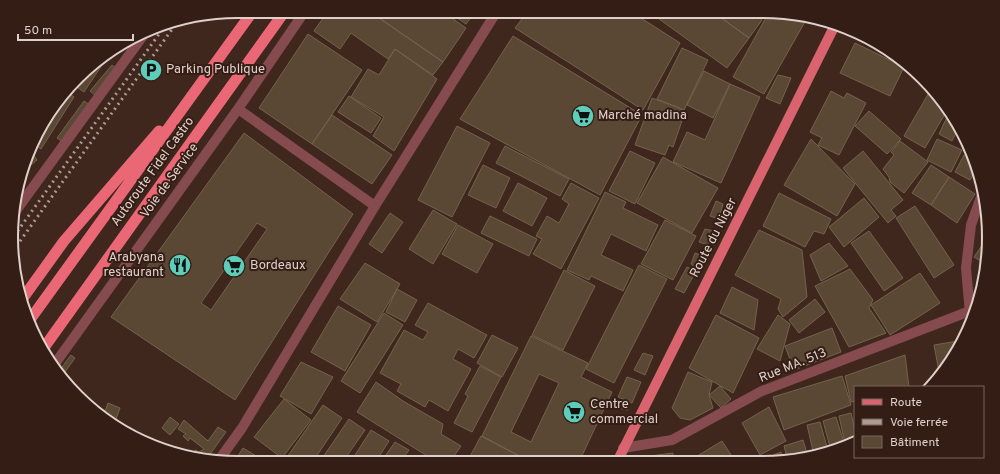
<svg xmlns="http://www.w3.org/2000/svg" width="1000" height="474" font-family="Overpass,sans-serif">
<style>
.building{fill:#5a4834;stroke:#74624d;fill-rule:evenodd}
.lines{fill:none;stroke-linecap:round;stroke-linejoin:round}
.minor{stroke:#854b4f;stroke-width:10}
.primary{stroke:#d9636f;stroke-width:10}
.trunk{stroke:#ea6775;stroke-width:11}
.rail{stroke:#ad9a93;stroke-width:3;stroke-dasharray:2 4;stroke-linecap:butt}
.labels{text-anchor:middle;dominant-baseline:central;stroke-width:4;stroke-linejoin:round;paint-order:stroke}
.poi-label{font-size:13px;fill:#e0d0ca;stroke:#341d14;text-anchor:start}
.street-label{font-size:13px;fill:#e0d0ca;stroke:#341d14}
.rim{fill:none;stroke:#e0d0ca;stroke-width:2}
</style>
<rect width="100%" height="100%" fill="#3f271d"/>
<path class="building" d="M328 11H369L443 62 433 75 395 49 388 59 351 33 340 49 314 31Z
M369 11H442L466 28 443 62Z
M447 11H476L466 24Z
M528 11H630L680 43 643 110 515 28Z
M648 11H712L749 38 727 68Z
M712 11H750L762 20 749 38Z
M769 12 806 20 764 94 733 77Z
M308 34 362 70 312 144 259 108Z
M859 35 886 52 885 53 857 39Z
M513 36 642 115 600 195 460 119Z
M855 43 904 67 890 96 840 73Z
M682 48 708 60 684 110 657 99Z
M395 49 437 79 394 151 373 136 384 117 351 97 368 69 379 75Z
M106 54 108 56 84 92 77 87 86 72 99 58Z
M112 65 118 70 96 96 90 91Z
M704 71 730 84 713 118 687 105Z
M778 75 791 78 780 104 766 98Z
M730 84 760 97 721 183 673 162 687 132 705 140Z
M931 89 946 112 925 148 904 136Z
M831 91 844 98 847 93 866 103 839 155 818 145 822 138 810 132Z
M67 92 74 97 41 149 35 145 49 112Z
M349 96 381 118 371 133 338 112Z
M652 98 682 109V110L685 112 673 147 669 145 665 155 635 145Z
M84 101 90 105 63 142 57 138Z
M869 111 901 139 887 154 855 126Z
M332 115 392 155 372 184 312 144Z
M948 115 958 129 952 141 939 134Z
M457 126 490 143 452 217 418 200Z
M244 133 353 214 235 400 111 317ZM257 223 267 229 211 310 201 303Z
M811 139 855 184 837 216 784 185Z
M937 139 962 150 951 172 927 160Z
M900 141 928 162 904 193 890 182 889 177 883 169 894 155 891 152Z
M505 146 569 179 560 196 496 163Z
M630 151 655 163 635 204 609 191Z
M863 151 903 200 891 210 896 216 888 223 843 168Z
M32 153 37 160 26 169 25 168Z
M964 155 974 160 976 170 970 180 955 172Z
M663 157 718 188 692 233 637 203Z
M483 165 510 178 496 208 468 195Z
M931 165 949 177 931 205 912 193Z
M949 177 975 194 957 223 931 205Z
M518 183 547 198 532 226 503 211Z
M571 183 599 198 561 269 533 254 542 239 536 236 547 216 559 223 569 204 562 199Z
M605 192 626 202 623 208 658 225 646 251 611 234 601 255 633 270 623 291 591 276 589 280 567 270Z
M779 193 831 219 824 234 814 231 805 247 763 226Z
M864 198 879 217 844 247 829 227Z
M716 201 723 204 719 219 710 216Z
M915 206 954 265 934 278 896 218Z
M433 210 457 224 433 264 409 249Z
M390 213 403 222 382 253 369 244Z
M490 216 537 239 529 256 481 233Z
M665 220 696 236 673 280 641 264Z
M458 225 493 244 477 273 442 254Z
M705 229 714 231 708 245 699 242Z
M759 230 802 250 807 297 783 317 778 309 781 299 735 275Z
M869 231 903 278 884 291 851 243Z
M989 235V237L984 263 974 257Z
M829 243 848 266 821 281 810 255Z
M695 253 702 255 697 268 691 264Z
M365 263 400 284 377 322 340 299Z
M639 265 667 279 614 383 586 369Z
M687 267 696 271 684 293 675 289Z
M850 269 873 300 869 308 886 333 849 347 815 286Z
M564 270 595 286 563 350 532 335Z
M920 273 940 303 890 335 871 305Z
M732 287 758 300 754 330 720 313Z
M397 289 417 300 405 322 386 312Z
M815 299 825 312 799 333 789 320Z
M428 303 487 335 474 358 458 349 453 359 471 369 448 411 429 400 425 407 397 391 401 384 380 373 404 330 423 340 428 332 415 325Z
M338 306 371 325 345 371 311 352Z
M384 313 403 325 360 393 341 381Z
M716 315 759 338 733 393 689 368Z
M778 315 790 324 780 361 757 349Z
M832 328 841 352 794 370 785 346Z
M492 335 518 348 502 377 477 363Z
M531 336 588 363 581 377 612 392 579 462H531L482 436ZM539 374 559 383 531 442 511 432Z
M958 341 959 347 940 377 934 345Z
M643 353 653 356 645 375 634 370Z
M71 355 75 358 62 376 59 371Z
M905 355 909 387H855V401L851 402 845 376Z
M301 362 333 377 311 414 280 396Z
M480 366 501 377 472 432 454 423 468 396 465 394Z
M688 372 712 382 709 395 713 408 690 420 680 418 672 408Z
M842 376 851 405 784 430 773 397Z
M627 377 641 382 632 403 618 397Z
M376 382 403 401 443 424 441 434 461 446 450 462H437L357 412Z
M720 386 731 399 721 408 709 395Z
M284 399 311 420 282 458 254 437Z
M618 401 629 405 627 410 615 407Z
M108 403 120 408 115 422 104 414Z
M323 405 342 418 312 463H283Z
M769 407 786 441 760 455 742 423Z
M851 413 855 431V441L845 443 839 416Z
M170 417 179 424 170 435 162 428Z
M836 417 844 443 830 447 823 421Z
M349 419 365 430 342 463H319Z
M184 420 208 441 218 427 226 432 208 457 193 454 195 450 199 452 204 449 190 438 188 441 183 436 186 434 178 429Z
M820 422 827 447 813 451 807 425Z
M371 430 389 441 375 463H350Z
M481 436 530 462H467Z
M803 440 808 457 788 461 784 446Z
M722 441 735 461H689Z
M395 442 409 450 401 462H381Z
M853 444 849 446 828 452 827 450Z
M243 448 266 462H234Z
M823 450 824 453 811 456 810 453Z
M781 452 785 461H759Z
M673 453V461L642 462V457Z
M411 456 421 462H407Z"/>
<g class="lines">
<path class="minor" d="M238 109 375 206
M15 212 145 33
M971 325 966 268 971 225 981 197
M54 365 238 109 305 11
M623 448 672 440 762 391 975 309
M219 460 242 428 375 206 497 11"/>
<path class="primary" d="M617 462 835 25"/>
<path class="trunk" d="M23 298 64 241 159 131
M29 321 253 11
M43 349 285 11"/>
<path class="rail" d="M14 236 167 23
M13 251 178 21"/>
</g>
<defs>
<g id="parking-disc" transform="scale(1.15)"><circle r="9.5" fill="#5dceb9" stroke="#341d14"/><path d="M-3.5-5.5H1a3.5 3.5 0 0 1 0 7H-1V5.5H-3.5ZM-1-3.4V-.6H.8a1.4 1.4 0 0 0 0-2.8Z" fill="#111"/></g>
<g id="supermarket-disc" transform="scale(1.15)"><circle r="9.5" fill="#5dceb9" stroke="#341d14"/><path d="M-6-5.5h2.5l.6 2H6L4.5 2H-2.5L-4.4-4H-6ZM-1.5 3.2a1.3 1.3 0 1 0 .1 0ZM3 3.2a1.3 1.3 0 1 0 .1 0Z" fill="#111"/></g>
<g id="restaurant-disc" transform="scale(1.15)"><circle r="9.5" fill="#5dceb9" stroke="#341d14"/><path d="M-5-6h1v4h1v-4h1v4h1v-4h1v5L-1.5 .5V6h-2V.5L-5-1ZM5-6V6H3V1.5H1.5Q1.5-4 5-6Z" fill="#111"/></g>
</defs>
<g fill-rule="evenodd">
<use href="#parking-disc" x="151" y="70"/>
<use href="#supermarket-disc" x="583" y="116"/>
<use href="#restaurant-disc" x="180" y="265"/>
<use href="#supermarket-disc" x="234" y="266"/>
<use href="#supermarket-disc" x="574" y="412"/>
</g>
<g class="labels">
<g class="poi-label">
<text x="166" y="70">Parking Publique</text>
<text x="598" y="116">Marché madina</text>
<text x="164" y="258" text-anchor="end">Arabyana<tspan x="164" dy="15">restaurant</tspan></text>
<text x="250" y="266">Bordeaux</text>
<text x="590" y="405">Centre<tspan x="590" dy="15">commercial</tspan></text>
</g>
<g class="street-label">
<text transform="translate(153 172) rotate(-54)">Autoroute Fidel Castro</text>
<text transform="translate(170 181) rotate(-54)">Voie de Service</text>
<text transform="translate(714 238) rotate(-63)">Route du Niger</text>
<text transform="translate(793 366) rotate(-22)">Rue MA. 513</text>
</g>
</g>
<path d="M0 0H1000V474H0ZM237 18H763A219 219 0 0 1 982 237V237A219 219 0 0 1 763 456H237A219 219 0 0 1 18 237V237A219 219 0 0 1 237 18Z" fill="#341d14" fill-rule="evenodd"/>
<path class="rim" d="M237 18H763A219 219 0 0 1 982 237V237A219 219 0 0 1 763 456H237A219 219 0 0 1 18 237V237A219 219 0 0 1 237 18Z"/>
<rect x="854" y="386" width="130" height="72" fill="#341d14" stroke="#79655d"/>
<rect x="862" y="399" width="20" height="6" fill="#d9636f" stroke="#79655d"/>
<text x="890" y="406" font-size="12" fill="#e0d0ca">Route</text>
<rect x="862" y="419" width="20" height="6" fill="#ad9a93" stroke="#79655d"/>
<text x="890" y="426" font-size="12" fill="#e0d0ca">Voie ferrée</text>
<rect x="862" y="436" width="20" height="12" fill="#5a4834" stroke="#79655d"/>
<text x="890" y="446" font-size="12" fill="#e0d0ca">Bâtiment</text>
<path d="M18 34v6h115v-6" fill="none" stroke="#e0d0ca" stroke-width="2"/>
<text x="24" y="34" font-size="12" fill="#e0d0ca" stroke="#341d14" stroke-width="3" paint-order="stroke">50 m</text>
</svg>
